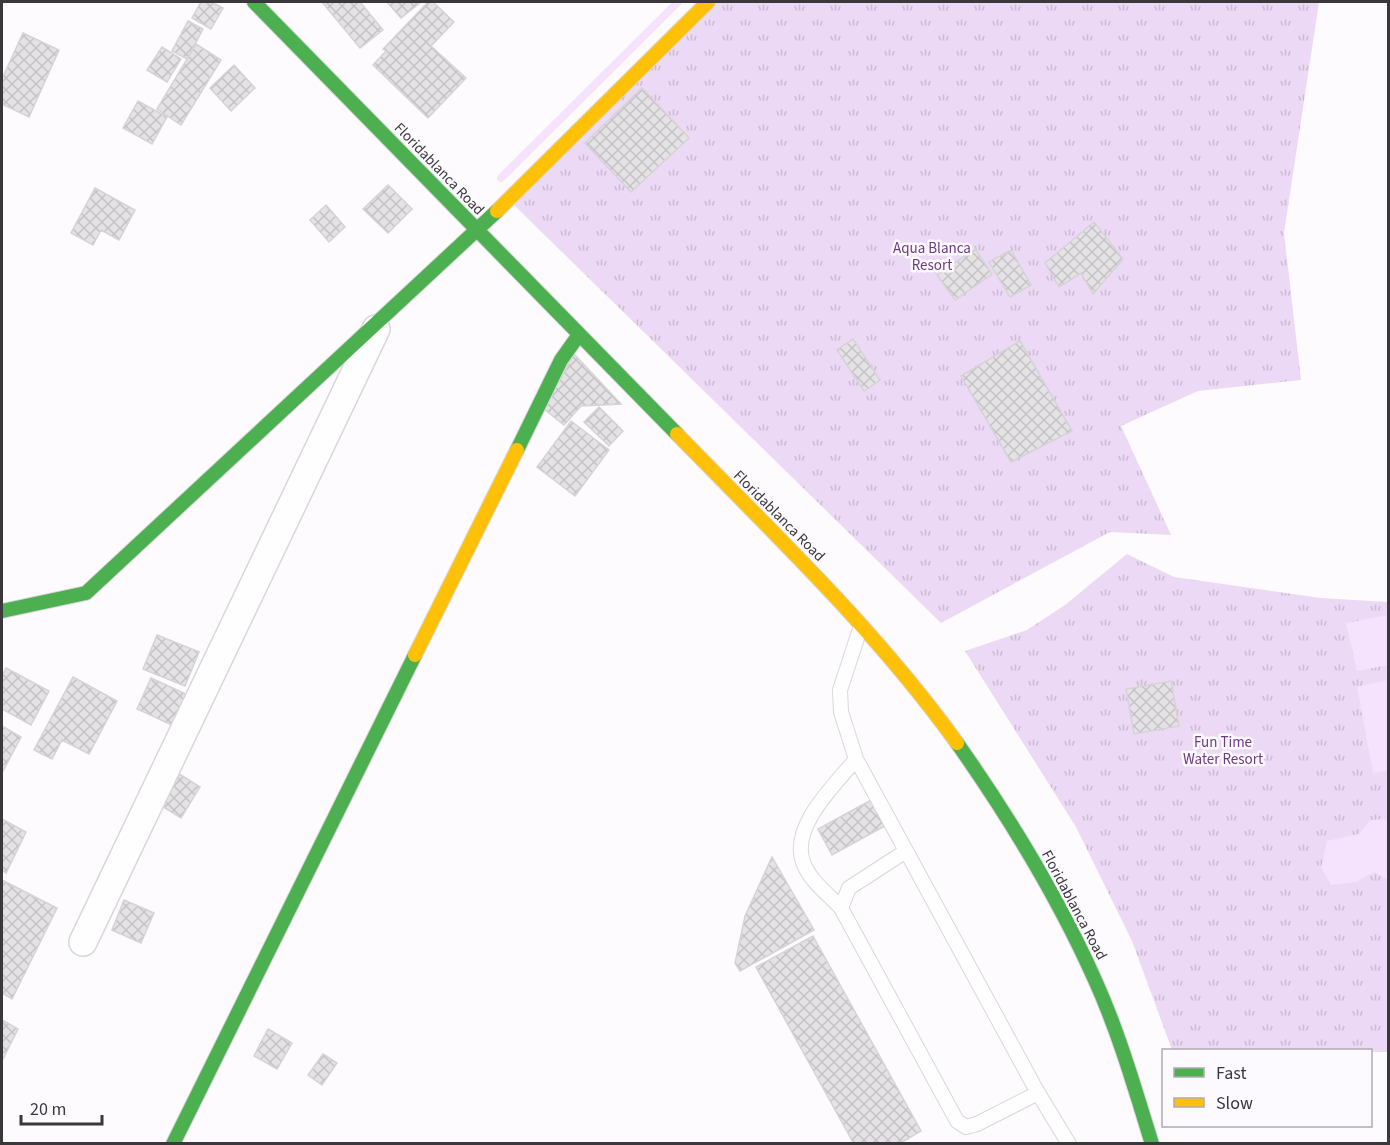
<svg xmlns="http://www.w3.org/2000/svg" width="1390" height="1145" font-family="'Source Sans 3',sans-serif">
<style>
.park{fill:url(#park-tufts)}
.water{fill:#f5e2fd}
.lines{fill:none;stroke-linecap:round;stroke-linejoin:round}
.stream{stroke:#f5e2fd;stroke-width:8}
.building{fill:url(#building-cross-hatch);stroke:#d5d3d6;stroke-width:1.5}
.lane-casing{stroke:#d9d7da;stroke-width:16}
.street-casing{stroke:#d9d7da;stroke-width:30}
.fast-casing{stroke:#d9d7da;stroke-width:16}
.slow-casing{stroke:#d9d7da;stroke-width:16}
.lane{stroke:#fffeff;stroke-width:14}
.street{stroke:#fffeff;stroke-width:27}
.fast{stroke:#4caf50;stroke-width:14}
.slow{stroke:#ffc107;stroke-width:14}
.labels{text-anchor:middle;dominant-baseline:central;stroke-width:5;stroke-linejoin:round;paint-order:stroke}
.street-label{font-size:15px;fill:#3b373c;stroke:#fdfaff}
.park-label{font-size:15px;fill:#6e3b81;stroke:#fdfaff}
</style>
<defs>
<pattern id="park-tufts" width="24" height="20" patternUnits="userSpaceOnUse" patternTransform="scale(1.5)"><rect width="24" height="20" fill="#ecd9f5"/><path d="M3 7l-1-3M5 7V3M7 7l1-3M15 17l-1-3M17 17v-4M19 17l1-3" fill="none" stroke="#cbbbd3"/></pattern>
<pattern id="building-cross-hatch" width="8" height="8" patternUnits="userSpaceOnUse" patternTransform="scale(1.5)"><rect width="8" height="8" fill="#e5e2e6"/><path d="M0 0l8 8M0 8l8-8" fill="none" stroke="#c5c2c6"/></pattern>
</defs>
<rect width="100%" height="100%" fill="#fdfbfe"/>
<path class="park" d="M716 2H1319L1284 233 1301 380 1198 391 1121 426 1171 535 1110 532 941 623 514 205Z
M1127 554 1174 577 1321 598 1388 602V1052L1172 1050 1132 941 1076 827 965 651 1027 630 1065 605Z"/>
<path class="water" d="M1388 615V665L1357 671 1346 623Z
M1388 680V770L1373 773 1357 687Z
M1385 819 1388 823V880L1374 872 1356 882 1331 885 1321 868 1327 841 1359 834 1370 820Z"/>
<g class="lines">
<path class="stream" d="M501 178 678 2"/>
</g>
<path class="building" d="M201 2H211L223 8 211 29 192 18Z
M322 2H360L383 30 360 48Z
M387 2H421L401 18Z
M428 2H433L454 22 431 46 466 78 428 118 373 65 386 51 383 49Z
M188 21 203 29 187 59 172 51Z
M23 33 59 50 29 117 2 104V79Z
M196 44 221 60 181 125 157 109Z
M162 47 181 59 167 82 147 70Z
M234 65 255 88 231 111 210 88Z
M642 88 689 138 631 192 585 143Z
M138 101 167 117 152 144 123 128Z
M388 185 412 209 388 233 363 209Z
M95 188 135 210 119 240 101 230 93 245 71 233Z
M326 205 345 227 329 242 310 220Z
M1094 222 1123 259 1093 294 1081 273 1059 287 1045 263Z
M975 249 992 274 955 300 937 275Z
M1011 250 1031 285 1010 297 989 262Z
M853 339 880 380 864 391 837 350Z
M1020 341 1072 431 1011 462 961 376Z
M574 354 621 404 581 406 564 425 544 409Z
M599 407 623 431 609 446 584 422Z
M571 421 609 450 575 496 537 467Z
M157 635 199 652 185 686 143 669Z
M6 668 49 691 31 725 2 709V676Z
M73 677 117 701 89 754 62 740 52 759 34 750Z
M151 678 188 695 174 726 137 709Z
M1171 681 1179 726 1134 734 1126 689Z
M2 726 21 737 3 771 2 770Z
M176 772 200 787 181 818 157 803Z
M871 800 885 826 832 855 818 829Z
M2 819 26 832 6 873 2 870Z
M772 857 814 930 740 971 735 963 745 916Z
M2 880 57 908 12 999 2 993Z
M124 900 154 913 141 943 112 930Z
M813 936 921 1131 899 1144H854L756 967Z
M2 1020 18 1029 2 1061Z
M268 1029 292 1043 277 1069 254 1056Z
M323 1054 337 1063 322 1085 308 1075Z"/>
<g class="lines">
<g class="lane-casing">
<path id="lane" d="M860 629 840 690 841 712 856 759 1038 1093 1069 1144
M906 851 849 888 841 908 957 1121 966 1127 977 1124 1038 1093
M841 908C828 894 809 880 803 862 790 826 836 784 856 759"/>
</g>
<g class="street-casing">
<path id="street" d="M83 942 376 329"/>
</g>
<g class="fast-casing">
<path id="fast" d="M254 2 677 434
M517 450 561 360 578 336
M2 611 86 593 497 211
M957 743C1009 817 1058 897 1095 980 1119 1033 1135 1089 1152 1144
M173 1144 415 655"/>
</g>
<g class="slow-casing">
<path id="slow" d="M497 211 708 2
M677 434C773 533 876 630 957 743
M415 655 517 450"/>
</g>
<use href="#lane" class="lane"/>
<use href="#street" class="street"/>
<use href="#fast" class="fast"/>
<use href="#slow" class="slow"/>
</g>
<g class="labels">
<g class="street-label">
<text transform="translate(439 169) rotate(46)">Floridablanca Road</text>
<text transform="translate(779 516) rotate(45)">Floridablanca Road</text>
<text transform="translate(1074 905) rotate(62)">Floridablanca Road</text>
</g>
<g class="park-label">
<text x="932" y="248">Aqua Blanca<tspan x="932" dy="17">Resort</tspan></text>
<text x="1223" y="742">Fun Time<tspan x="1223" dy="17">Water Resort</tspan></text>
</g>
</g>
<rect width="1390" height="1145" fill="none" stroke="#3b373c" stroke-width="6"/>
<rect x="1162" y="1049" width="210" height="78" fill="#fdfaff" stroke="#afacb1" stroke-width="1.5"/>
<rect x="1174" y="1068" width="30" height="9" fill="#4caf50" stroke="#afacb1" stroke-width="1.5"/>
<text x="1216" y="1079" font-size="18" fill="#3b373c">Fast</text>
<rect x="1174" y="1098" width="30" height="9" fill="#ffc107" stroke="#afacb1" stroke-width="1.5"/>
<text x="1216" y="1109" font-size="18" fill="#3b373c">Slow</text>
<path d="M21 1115v9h81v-9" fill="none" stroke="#3b373c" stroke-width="3"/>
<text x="30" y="1115" font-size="18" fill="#3b373c" stroke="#fdfaff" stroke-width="4.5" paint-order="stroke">20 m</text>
</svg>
